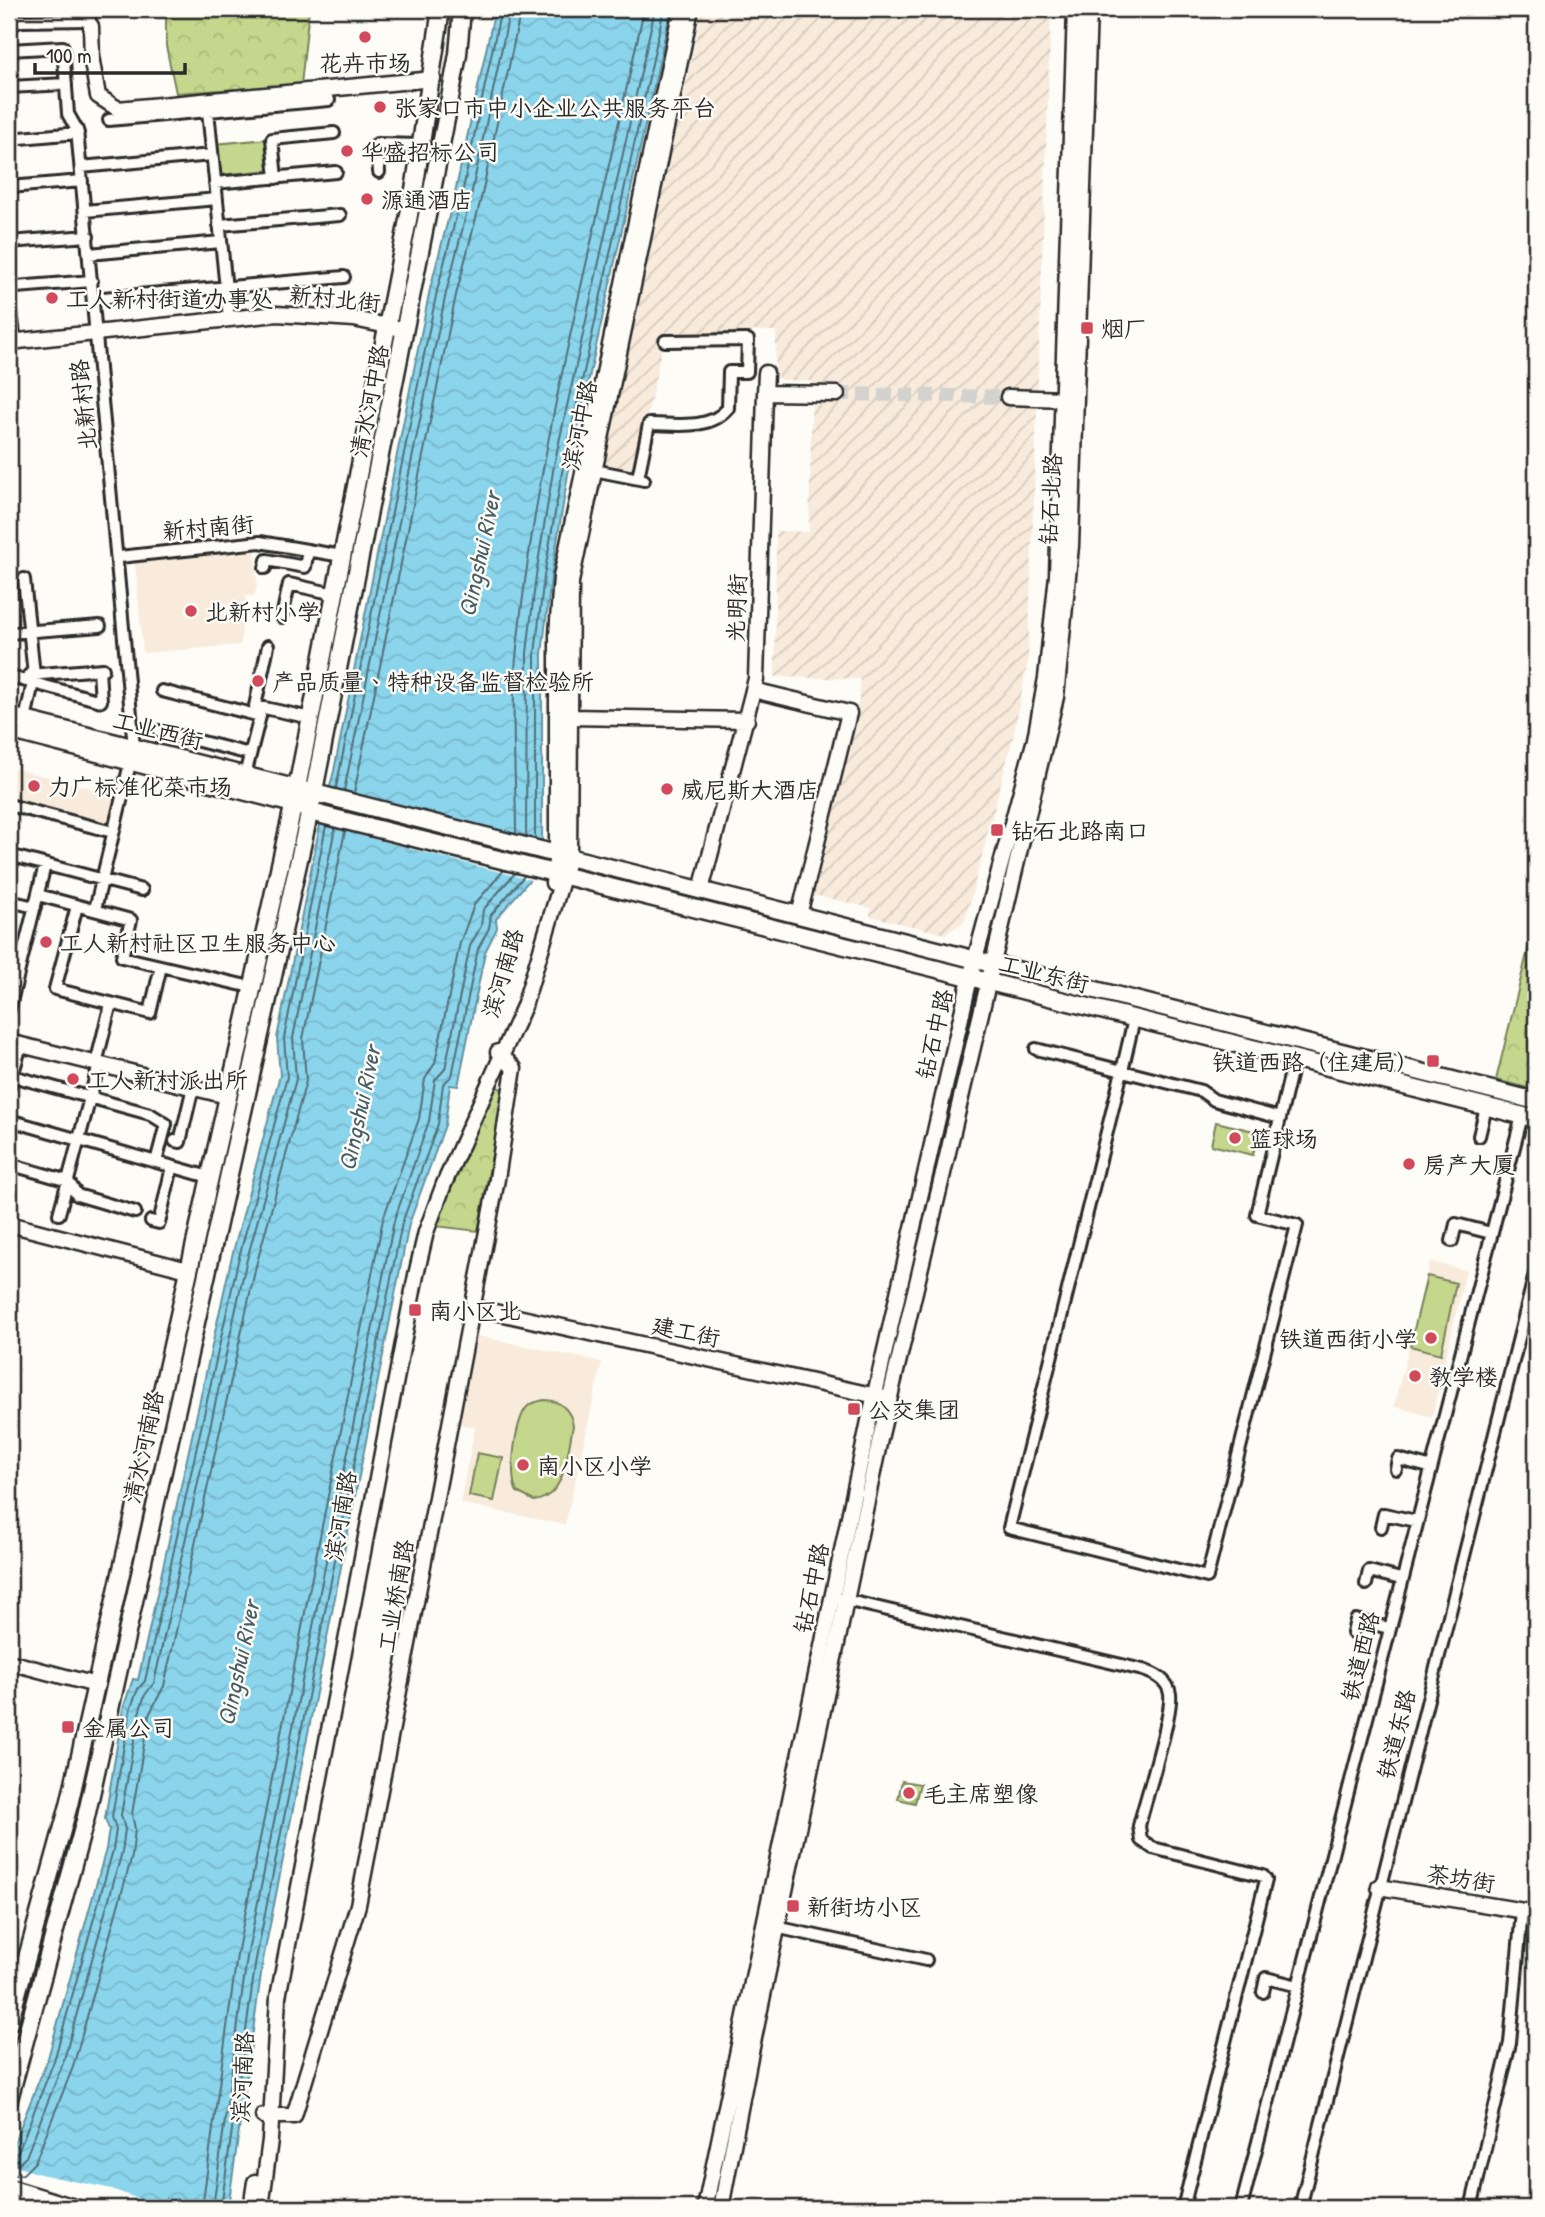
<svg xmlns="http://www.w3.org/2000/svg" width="1545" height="2217" font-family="'Patrick Hand','LXGW WenKai TC',sans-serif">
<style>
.built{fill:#f8ebdc}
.industrial{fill:url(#industrial-furrows)}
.park{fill:url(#park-crowns);stroke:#78815c;stroke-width:2}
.garden{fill:url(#garden-furrows);stroke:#78815c;stroke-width:2}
.pitch{fill:#c5d78c;stroke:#78815c;stroke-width:2}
.water{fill:url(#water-waves);stroke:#65919f;stroke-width:2}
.pier{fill:#fdfcf7}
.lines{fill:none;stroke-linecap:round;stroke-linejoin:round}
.shore{stroke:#516f78;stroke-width:2}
.secondary-tunnel{stroke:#d3d2ce;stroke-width:14;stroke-dasharray:14 7;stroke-linecap:butt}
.street-casing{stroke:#2b2b2b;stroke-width:16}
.secondary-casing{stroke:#2b2b2b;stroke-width:19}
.primary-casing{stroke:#2b2b2b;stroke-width:21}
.street{stroke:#fdfcf7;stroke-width:10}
.secondary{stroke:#fdfcf7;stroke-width:14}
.primary{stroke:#fdfcf7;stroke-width:16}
.poi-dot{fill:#d1495b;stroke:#fdfcf7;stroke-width:2.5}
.labels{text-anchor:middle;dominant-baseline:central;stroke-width:5;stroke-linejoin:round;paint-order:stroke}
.poi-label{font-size:23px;fill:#2b2b2b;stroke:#fdfcf7;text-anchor:start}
.street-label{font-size:23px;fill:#2b2b2b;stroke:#fdfcf7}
.water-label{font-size:24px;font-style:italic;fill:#485e65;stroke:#fdfcf7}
</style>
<defs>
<pattern id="industrial-furrows" width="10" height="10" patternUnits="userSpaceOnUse" patternTransform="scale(1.75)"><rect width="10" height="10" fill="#f8ebdc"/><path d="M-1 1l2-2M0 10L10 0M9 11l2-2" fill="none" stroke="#d5cabd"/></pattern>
<pattern id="park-crowns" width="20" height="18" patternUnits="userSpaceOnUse" patternTransform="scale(1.75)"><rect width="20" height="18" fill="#c5d78c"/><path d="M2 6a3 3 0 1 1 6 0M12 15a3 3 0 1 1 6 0" fill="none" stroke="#a9b979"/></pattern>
<pattern id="garden-furrows" width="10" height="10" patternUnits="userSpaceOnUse" patternTransform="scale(1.75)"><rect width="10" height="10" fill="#c5d78c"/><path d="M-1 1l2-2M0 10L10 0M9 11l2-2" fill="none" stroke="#a9b979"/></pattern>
<pattern id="water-waves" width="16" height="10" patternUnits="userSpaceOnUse" patternTransform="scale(1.75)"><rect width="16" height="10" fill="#8bd5ec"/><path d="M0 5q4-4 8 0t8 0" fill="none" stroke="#78b7cb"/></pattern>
</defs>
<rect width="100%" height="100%" fill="#fdfcf7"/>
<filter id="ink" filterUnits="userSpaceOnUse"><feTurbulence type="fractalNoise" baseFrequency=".0143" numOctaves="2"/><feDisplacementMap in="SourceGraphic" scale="14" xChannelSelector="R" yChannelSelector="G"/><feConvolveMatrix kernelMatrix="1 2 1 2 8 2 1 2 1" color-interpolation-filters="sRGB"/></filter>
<g filter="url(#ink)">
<path class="built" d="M255 549 257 587 254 596H246L240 645 143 653 135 563Z
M9 767 120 796 112 827 9 801Z
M1430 1262 1466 1270 1432 1417 1394 1406Z
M473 1335 602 1362 565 1525 460 1503 475 1427 455 1423Z"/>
<path class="industrial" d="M702 9H1051L1028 661 1013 737 965 921 945 934 870 916 871 908 809 894 859 699 860 679 775 677 776 531 809 532 812 381 781 380 775 374 776 331H752L751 335 664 337 636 471 603 466Z"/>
<path class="park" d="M166 9H309L301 85 176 93 166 46Z
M1536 917V1090L1496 1080Z
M495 1086 504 1090 478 1231 435 1226Z"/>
<path class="garden" d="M902 1781 920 1784 915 1803 898 1799Z"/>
<path class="pitch" d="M268 139 271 170 218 175 215 144Z
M1216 1122 1258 1132 1253 1155 1211 1145Z
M1427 1276 1456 1283 1441 1354 1410 1346Z
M544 1400C560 1400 571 1410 573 1426 567 1452 567 1496 534 1501L517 1492C508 1477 515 1417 528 1406 533 1402 539 1401 544 1400Z
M477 1453 503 1458 494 1501 469 1496Z"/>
<path class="water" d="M495 9H671L569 468 551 578 542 654V841L532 877 496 919 497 928 485 952 458 1086 450 1085 445 1125 409 1224 263 1960 228 2208H9L10 2153 48 2058 106 1849 109 1829 105 1819 123 1709 133 1679 138 1680 231 1260 280 1075 277 1038 320 825 334 771 430 289 455 193Z"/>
<path class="pier" d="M328 789 544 846 536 878 534 881 320 825Z
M9 2164 40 2174 112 2189 163 2208H9Z"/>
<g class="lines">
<path class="shore" d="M336 788 437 291 462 194 501 9
M344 791 446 293 471 196 510 9
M354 793 456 295 481 199 521 9
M516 834C516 773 510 709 517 648 539 432 599 221 644 9
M526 836 527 653 536 575 554 465 655 9
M535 839V654L544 576 563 467 664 9
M9 2157 18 2152 54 2061 113 1850 116 1829 112 1817 130 1710 138 1689 145 1681 238 1261 287 1077 284 1038 326 826
M9 2166 18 2164 26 2157 63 2063 122 1852 125 1829 121 1815 139 1713 145 1695 154 1683 246 1263 296 1079 293 1038 335 828
M9 2176 23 2174 35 2162 73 2067 132 1856 135 1829 132 1814 149 1715 164 1686 256 1266 306 1081 303 1039 345 831
M202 2208 237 1955 383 1219 419 1119 425 1079 435 1063 460 943 474 905 504 870
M213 2208 247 1957 394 1221 429 1121 435 1080 445 1069 470 946 481 926 483 910 515 873
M221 2208 256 1959 402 1223 438 1124 443 1084 452 1076 478 949 489 928 491 915 524 876"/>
<path class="secondary-tunnel" d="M837 394 1008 397"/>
<g class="street-casing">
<path id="street" d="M9 28 19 21 90 20
M9 50 63 47 68 114 77 130 134 747 96 905
M9 87 66 84
M208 111 229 319
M109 120 329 100
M9 139 78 133
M81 167 212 155
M379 172 377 144 422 145
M276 178 272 139 334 133
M215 183 336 172
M9 187 82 181
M85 211 217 199
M219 225 340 215
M9 242 88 236
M89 254 221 242
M16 287 92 281
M9 297 14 334 19 341
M103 298 344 277
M589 469 644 480
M638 478 649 424C675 424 710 431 728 408L729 372H747L748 340 665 341
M119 557 260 542 342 556
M265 568 267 560 305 567 308 550
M24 579 34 675
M282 617 289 584 335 594
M9 633 100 626
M268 646 255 706 311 718
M29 675 103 669
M11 677 101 701 99 670
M162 691 260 716 245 775
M24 724 33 683
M159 731 250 754
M9 805 113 832
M9 855 142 890
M38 895 131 920 122 957 251 987
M9 901 35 907
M77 906 55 989 150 1013 161 966
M9 1010 45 865
M1036 1049 1201 1091 1214 1100 1280 1118 1257 1215 1297 1225 1207 1577 1009 1528 1122 1071 1134 1019
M96 1064 111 1003
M9 1075 150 1114 166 1124 156 1162
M9 1087 21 1045
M1280 1118 1294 1059
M9 1120 209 1177
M1479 1136 1486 1107
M175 1141 180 1142 193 1087
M9 1164 68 1181 77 1195 135 1212
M59 1214 99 1064
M151 1221 159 1223 172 1167
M1452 1241 1456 1224 1491 1233
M1396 1469 1398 1459 1429 1467
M1381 1527 1384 1514 1416 1521
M1366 1584 1369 1571 1401 1579
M841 1599 1143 1670C1155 1674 1168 1680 1170 1694 1173 1714 1145 1801 1139 1826L1141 1840 1153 1848 1263 1876 1266 1880 1183 2208
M1353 1633 1356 1620 1389 1628
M771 1926 926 1960
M1263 1992 1266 1978 1298 1986
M1241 2208 1522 1116
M1300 2208 1536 1270
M1471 2208 1510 2043 1522 1911"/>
</g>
<g class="secondary-casing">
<path id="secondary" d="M91 26 92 62 98 96 118 109 433 79
M9 342 277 314 354 319 397 328
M765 393 766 373
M1008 397 1064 399
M753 690 849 713 799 915
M568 717 747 720
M553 883 557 854V635L561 577 681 9
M701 890 756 679 765 393 837 394
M9 1042 227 1096
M9 1224 188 1270
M472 1307 881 1397
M9 1662 96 1685
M1379 1887 1536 1913
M263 2116H294L358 1905 497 1179 514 1068 498 1052
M9 2187 78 2208
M9 2202 30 2208
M251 2208 255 2182
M261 2208 270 2140 278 1997 416 1275 426 1232 444 1184 524 1006 569 857 571 582 691 9
M705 2208 870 1416 970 978 1035 739 1046 678 1057 575 1075 9
M721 2208 750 2057 880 1439 1056 697 1071 546 1089 9"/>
</g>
<g class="primary-casing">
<path id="primary" d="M9 716 1536 1101
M9 730 293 804 322 815 1536 1119
M9 2023 69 1805 295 798 415 184 441 9
M9 2099 86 1817 312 801 448 109 458 54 462 9"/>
</g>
<use href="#street" class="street"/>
<use href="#secondary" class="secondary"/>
<use href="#primary" class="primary"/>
</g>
</g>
<g class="poi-dot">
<circle cx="365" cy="37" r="7"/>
<circle cx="380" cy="107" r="7"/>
<circle cx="347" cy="151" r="7"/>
<circle cx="367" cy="199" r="7"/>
<circle cx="52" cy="298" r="7"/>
<rect x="1080" y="321" width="14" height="14" rx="3.5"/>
<circle cx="191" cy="611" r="7"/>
<circle cx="258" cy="681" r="7"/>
<circle cx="34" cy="786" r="7"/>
<circle cx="667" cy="789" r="7"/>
<rect x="990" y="823" width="14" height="14" rx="3.5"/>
<circle cx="46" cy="942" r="7"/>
<rect x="1426" y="1054" width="14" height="14" rx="3.5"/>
<circle cx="73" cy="1079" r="7"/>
<circle cx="1235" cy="1138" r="7"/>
<circle cx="1409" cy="1164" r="7"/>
<rect x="408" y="1303" width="14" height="14" rx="3.5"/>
<circle cx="1431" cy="1338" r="7"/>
<circle cx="1415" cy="1376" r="7"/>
<rect x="847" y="1402" width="14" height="14" rx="3.5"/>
<circle cx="523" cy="1465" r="7"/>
<rect x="61" y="1720" width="14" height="14" rx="3.5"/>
<circle cx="909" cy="1793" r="7"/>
<rect x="786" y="1899" width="14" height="14" rx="3.5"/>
</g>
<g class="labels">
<g class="poi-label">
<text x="365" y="62" text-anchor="middle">花卉市场</text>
<text x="394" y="107">张家口市中小企业公共服务平台</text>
<text x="361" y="151">华盛招标公司</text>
<text x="381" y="199">源通酒店</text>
<text x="66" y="298">工人新村街道办事处</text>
<text x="1101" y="328">烟厂</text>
<text x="205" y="611">北新村小学</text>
<text x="272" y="681">产品质量、特种设备监督检验所</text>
<text x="48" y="786">力广标准化菜市场</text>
<text x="681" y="789">威尼斯大酒店</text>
<text x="1011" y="830">钻石北路南口</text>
<text x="60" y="942">工人新村社区卫生服务中心</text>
<text x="1419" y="1061" text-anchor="end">铁道西路（住建局）</text>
<text x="87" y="1079">工人新村派出所</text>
<text x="1249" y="1138">篮球场</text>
<text x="1423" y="1164">房产大厦</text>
<text x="429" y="1310">南小区北</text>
<text x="1417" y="1338" text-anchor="end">铁道西街小学</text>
<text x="1429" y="1376">教学楼</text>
<text x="868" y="1409">公交集团</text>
<text x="537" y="1465">南小区小学</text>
<text x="82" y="1727">金属公司</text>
<text x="923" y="1793">毛主席塑像</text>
<text x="807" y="1906">新街坊小区</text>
</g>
<g class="street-label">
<text transform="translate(335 298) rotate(6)">新村北街</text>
<text transform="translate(369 401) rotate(-79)">清水河中路</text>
<text transform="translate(83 405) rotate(-96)">北新村路</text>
<text transform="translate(579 425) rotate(-78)">滨河中路</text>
<text transform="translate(1050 499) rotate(-87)">钻石北路</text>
<text transform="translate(208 527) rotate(-5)">新村南街</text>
<text transform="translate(736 608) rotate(-88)">光明街</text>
<text transform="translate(158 730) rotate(14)">工业西街</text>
<text transform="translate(502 973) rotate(-73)">滨河南路</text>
<text transform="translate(1044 973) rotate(14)">工业东街</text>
<text transform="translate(934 1034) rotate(-77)">钻石中路</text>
<text transform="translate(686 1331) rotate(12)">建工街</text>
<text transform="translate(143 1447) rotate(-78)">清水河南路</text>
<text transform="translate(340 1516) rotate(-80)">滨河南路</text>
<text transform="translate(811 1588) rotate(-78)">钻石中路</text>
<text transform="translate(395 1596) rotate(-80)">工业桥南路</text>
<text transform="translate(1360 1656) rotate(-76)">铁道西路</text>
<text transform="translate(1396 1734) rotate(-76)">铁道东路</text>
<text transform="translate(1461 1878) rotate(9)">茶坊街</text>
<text transform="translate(242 2077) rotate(-87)">滨河南路</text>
</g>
<g class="water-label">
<text transform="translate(479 554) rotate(-78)">Qingshui River</text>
<text transform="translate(359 1108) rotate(-78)">Qingshui River</text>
<text transform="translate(238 1663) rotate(-78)">Qingshui River</text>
</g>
</g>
<rect width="1545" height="2217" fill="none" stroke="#fdfcf7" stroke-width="35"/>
<rect x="18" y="18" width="1510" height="2182" fill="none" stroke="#2b2b2b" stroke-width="2.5" filter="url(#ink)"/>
<path d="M35 63v10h150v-10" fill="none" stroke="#2b2b2b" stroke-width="3.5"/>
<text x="46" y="63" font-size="21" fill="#2b2b2b" stroke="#fdfcf7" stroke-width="5" paint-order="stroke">100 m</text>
</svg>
